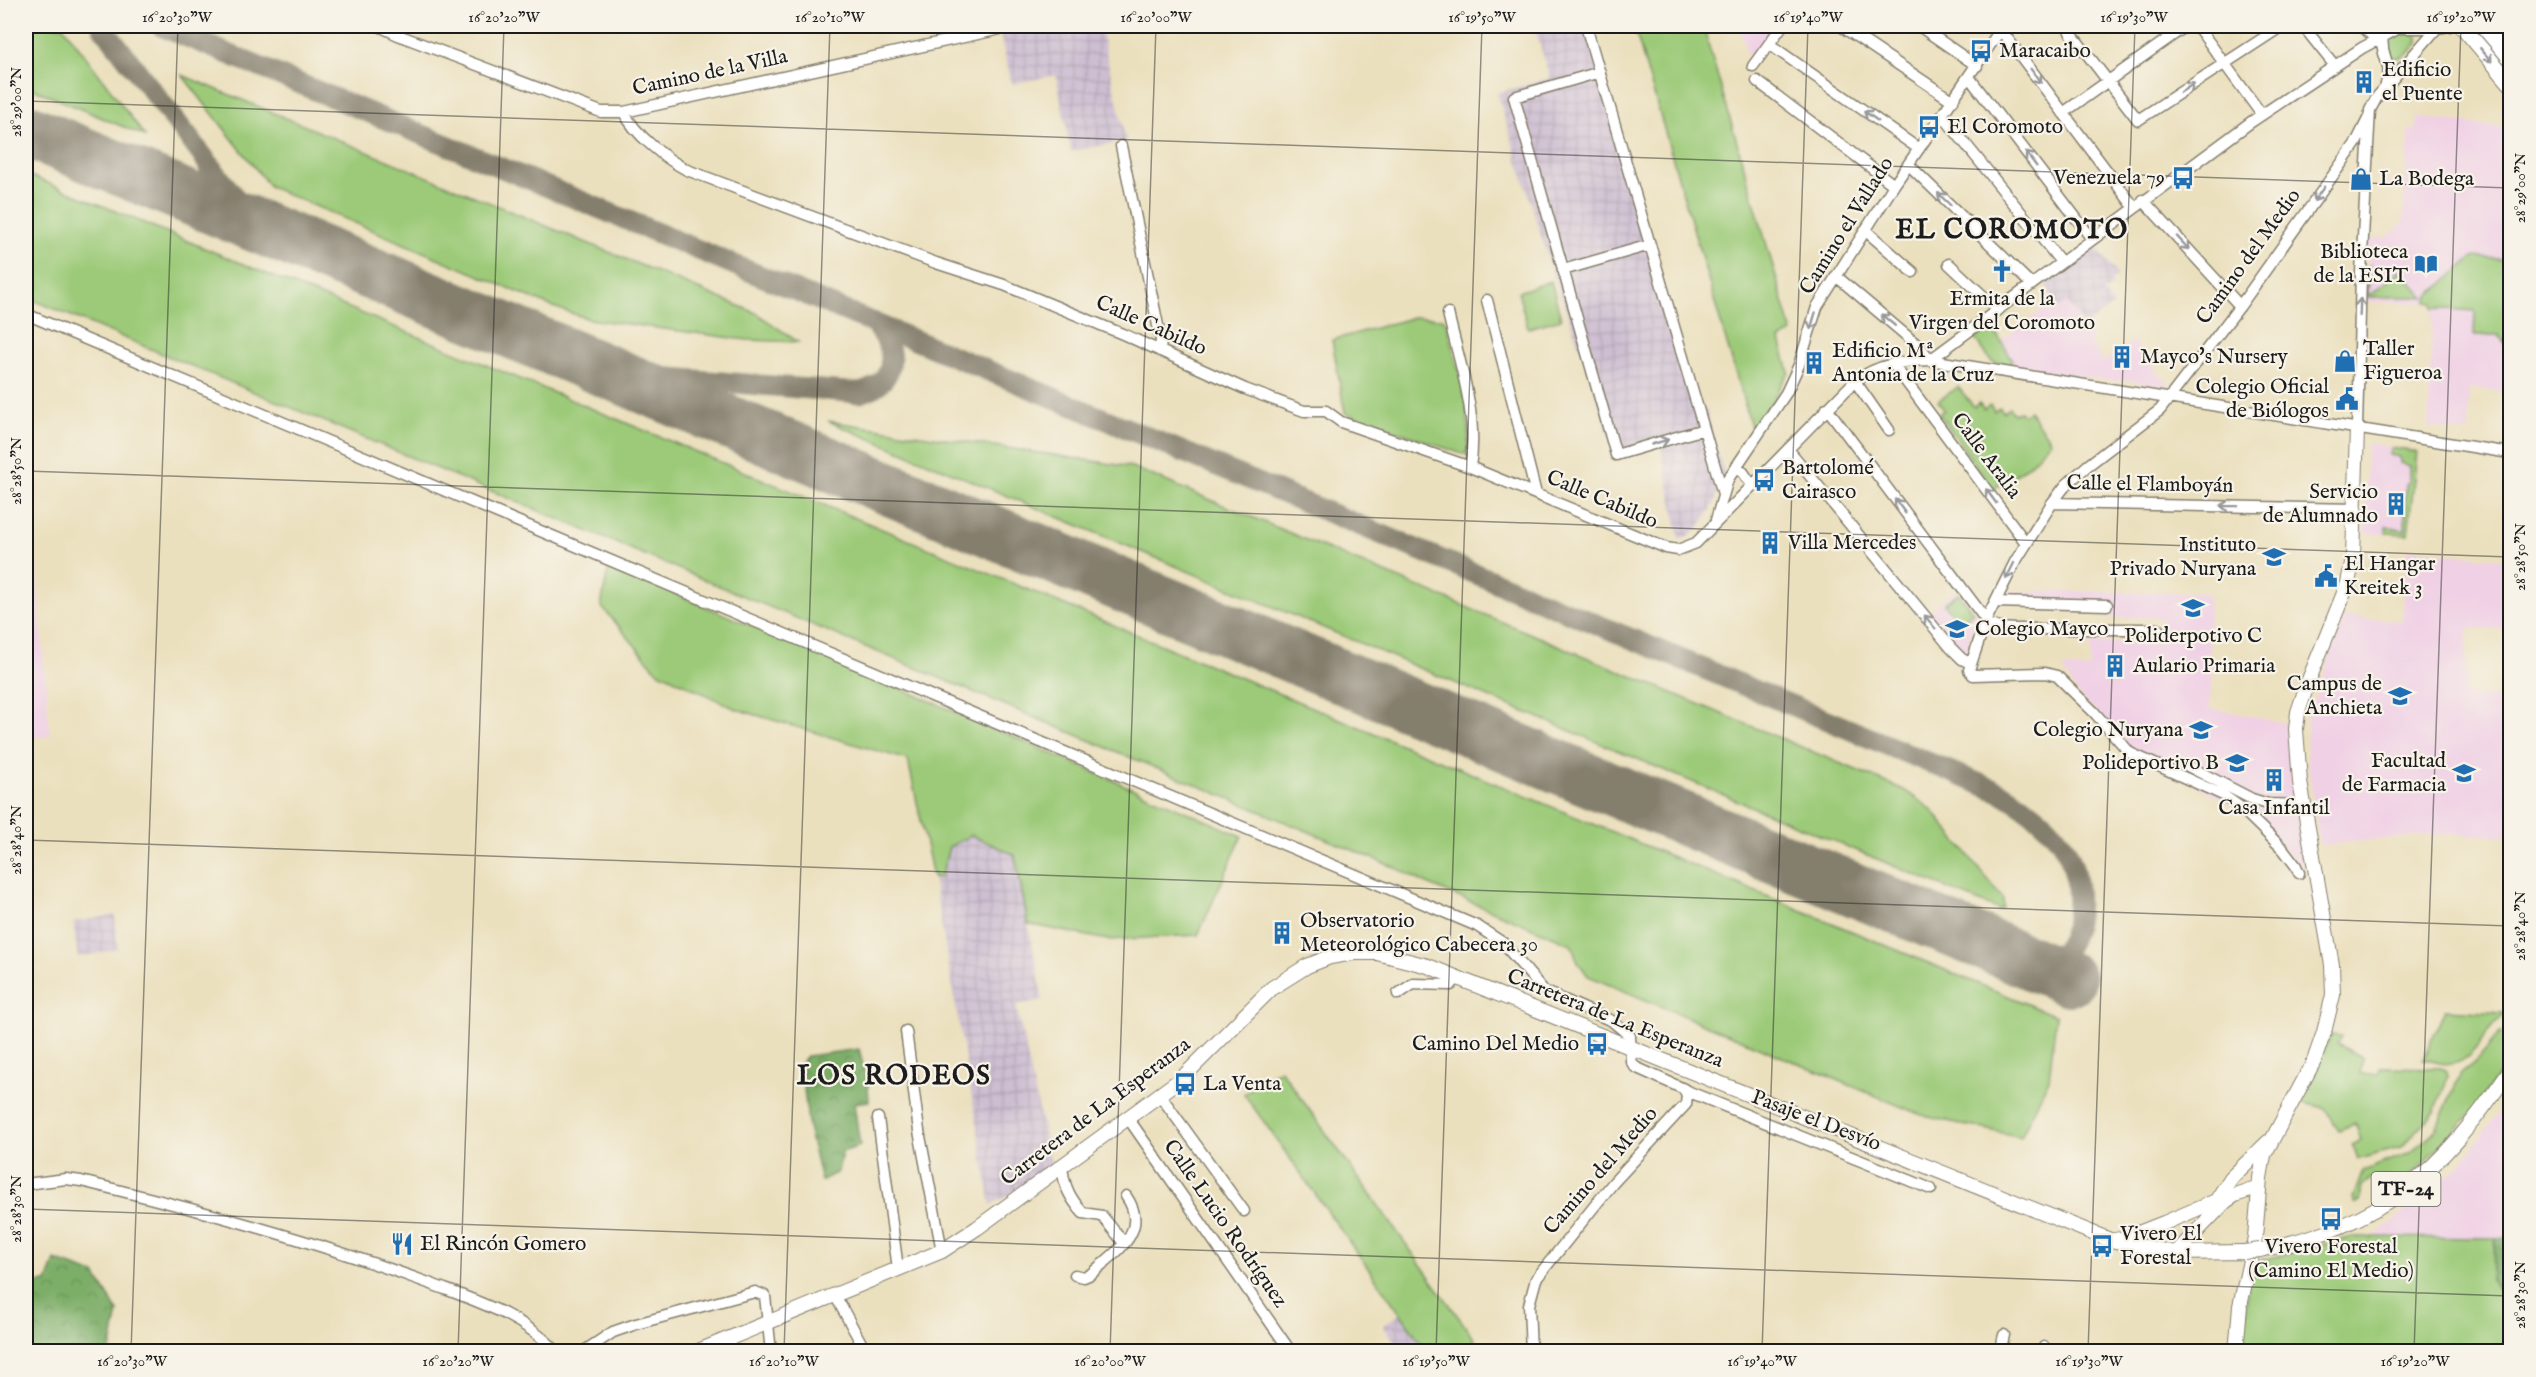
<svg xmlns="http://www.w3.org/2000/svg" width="2536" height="1377" font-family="'IM FELL English',serif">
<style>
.built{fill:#f0d0e5}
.industrial{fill:url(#industrial-grid)}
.green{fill:#9cca78;stroke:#5c734a;stroke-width:1.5}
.forest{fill:url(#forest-crowns);stroke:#4c6542;stroke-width:1.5}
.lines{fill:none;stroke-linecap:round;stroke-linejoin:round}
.taxiway{stroke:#847e6d;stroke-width:21}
.runway{stroke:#847e6d;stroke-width:54}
.minor-casing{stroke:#847e6d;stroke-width:13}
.major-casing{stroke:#847e6d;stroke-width:16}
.highway-casing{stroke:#847e6d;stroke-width:17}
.minor{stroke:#fff;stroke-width:10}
.major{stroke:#fff;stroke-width:14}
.highway{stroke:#fff;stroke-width:15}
.major-bridge-casing{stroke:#847e6d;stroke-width:16;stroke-linecap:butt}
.major-bridge{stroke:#fff;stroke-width:14}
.oneway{stroke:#999}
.ticks{fill:none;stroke:#1c1c1c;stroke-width:1.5;stroke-opacity:0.45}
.labels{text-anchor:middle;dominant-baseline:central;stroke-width:4.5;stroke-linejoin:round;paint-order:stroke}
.shield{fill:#f7f3e8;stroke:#5e5c59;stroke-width:1.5}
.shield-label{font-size:20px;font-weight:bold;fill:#1c1c1c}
.poi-label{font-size:21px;fill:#1c1c1c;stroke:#f7f3e8;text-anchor:start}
.street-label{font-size:21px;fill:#1c1c1c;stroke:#f7f3e8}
.district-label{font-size:27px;font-weight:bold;letter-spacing:1.5px;fill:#1c1c1c;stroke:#f7f3e8}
.neatline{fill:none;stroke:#1c1c1c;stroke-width:2}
.ticks-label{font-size:15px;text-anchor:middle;fill:#1c1c1c}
</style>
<defs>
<pattern id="industrial-grid" width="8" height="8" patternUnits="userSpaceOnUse" patternTransform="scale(1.5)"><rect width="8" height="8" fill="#cebed2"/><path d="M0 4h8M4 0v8" fill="none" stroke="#b0a3b4"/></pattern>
<pattern id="forest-crowns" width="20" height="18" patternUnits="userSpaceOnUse" patternTransform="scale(1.5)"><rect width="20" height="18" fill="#7dae68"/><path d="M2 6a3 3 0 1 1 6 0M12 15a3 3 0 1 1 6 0" fill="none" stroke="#668d55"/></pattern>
</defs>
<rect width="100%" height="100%" fill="#f7f3e8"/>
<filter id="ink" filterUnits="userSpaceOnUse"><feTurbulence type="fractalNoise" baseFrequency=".0167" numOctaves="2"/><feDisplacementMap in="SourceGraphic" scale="12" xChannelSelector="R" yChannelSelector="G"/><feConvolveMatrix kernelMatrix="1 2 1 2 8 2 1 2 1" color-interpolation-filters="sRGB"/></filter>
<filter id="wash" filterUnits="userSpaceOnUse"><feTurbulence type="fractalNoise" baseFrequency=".008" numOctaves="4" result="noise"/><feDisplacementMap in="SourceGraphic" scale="24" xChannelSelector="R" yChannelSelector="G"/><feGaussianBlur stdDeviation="1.35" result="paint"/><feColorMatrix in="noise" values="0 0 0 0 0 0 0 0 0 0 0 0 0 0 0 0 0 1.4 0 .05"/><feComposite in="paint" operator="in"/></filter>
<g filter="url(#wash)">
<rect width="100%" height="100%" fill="#ebe0be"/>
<path class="built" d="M1739 26H1773L1752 56H1748Z
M2417 117 2510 128V393L2469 388V433L2428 427 2433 303 2366 302 2369 239 2386 238 2403 223 2409 130H2416Z
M2054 301 2059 308 2067 302 2093 339 2090 343 2104 362 2133 341 2160 376 2170 384 2165 386 2119 379 2118 382 1992 362 1973 336 1990 324 2001 341Z
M26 443 50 736 26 738Z
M2367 443 2417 452 2408 534H2365Z
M2407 549 2510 560V629L2468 628 2465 695 2510 698V836L2438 834 2320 845 2307 759V717L2345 617 2402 621Z
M1957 590 1976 615 1969 640 1971 646 1965 652 1956 647 1928 612Z
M2007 591 2208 593 2210 661H2213L2209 708 2289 724 2288 747 2303 866 2298 864 2256 818 2137 753 2076 692 2062 668 2090 669 2091 642 2160 644 2161 618 2109 617V604L2002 601Z
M2510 1097V1237H2374L2460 1165Z"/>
<path class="industrial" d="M1035 26H1100L1126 141 1071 151 1056 75 1012 84 1000 34Z
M1534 26H1586L1692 403 1706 410 1724 474 1714 504 1697 531 1680 540 1660 442 1616 455 1584 359 1552 271 1497 93 1550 78Z
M2094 244 2118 276 2110 282 2113 286 2103 293 2113 305 2085 326 2067 302 2059 308 2046 285 2052 281V276Z
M971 835 1015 855 1043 1000 1016 1005 1052 1169 991 1205 933 877H942L949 847Z
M115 915 118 949 78 957 73 922Z
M1401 1313 1427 1351H1401L1383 1325Z"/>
<path class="green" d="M26 26H63L145 136 26 86Z
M1634 26H1703L1792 332 1780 340 1789 372 1753 433Z
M2401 33H2414L2418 37V43C2411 52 2403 61 2391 57L2386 43 2388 39Z
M182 75 756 313 798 342 747 340 589 319 553 307 270 187Z
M26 174 2056 1016 2049 1079 2021 1137 1924 1116 1588 976 1578 962 1571 944 1425 883 1398 869 26 297Z
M2473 257 2510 260V306H2505V316H2510V340H2504V343L2499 335H2474L2475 311 2433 308V303L2426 302 2428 297Z
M2370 265 2368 294H2372L2400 270 2424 297H2366L2368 267Z
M1551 281 1561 319 1528 328 1518 292Z
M1415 317 1441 318 1447 323C1454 352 1476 428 1466 454H1462L1345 413 1332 340Z
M1990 324 2013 360 2010 365 1992 362 1973 336Z
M1958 387 1974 407 1979 403 1984 409 1990 405 1994 411 2000 407 2003 412 2009 408 2014 414 2020 411 2023 415 2029 411 2051 441 2027 467 1993 489 1939 414 1944 410 1938 401Z
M828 421 1132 467 1904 790 1931 809 2003 898V908L1999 910Z
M2391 448 2417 452 2408 534 2386 533V526L2405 530 2406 484 2409 482V466L2400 463V457L2389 455Z
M609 566 928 700 1242 836 1198 935 1108 940 1028 924 1015 855 971 835 949 847 941 877H933L908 760 736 709 657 671 601 606Z
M1958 593 1973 612 1959 623 1944 604Z
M2445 1010 2503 1013 2502 1017C2485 1028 2475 1062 2451 1064 2443 1065 2432 1061 2423 1059Z
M2510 1029V1057L2473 1112 2421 1166 2406 1179 2374 1176 2362 1186 2360 1201 2355 1204 2353 1198 2363 1171 2409 1153 2435 1131 2461 1073 2479 1059 2500 1033Z
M2330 1035 2341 1036 2337 1044 2362 1057 2360 1074H2379L2380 1067 2441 1068 2446 1070 2448 1076 2435 1112 2400 1148 2358 1159 2353 1145 2361 1140 2355 1123 2339 1130 2333 1123 2325 1108 2299 1102 2321 1058Z
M1280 1069 1475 1340 1456 1351H1427L1244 1094Z
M2352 1237 2496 1238 2491 1279 2502 1296H2510V1351L2242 1352 2250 1263Z"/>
<path class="forest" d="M859 1049 868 1086 869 1101 854 1103 860 1146 842 1152 838 1172 821 1181 809 1131 801 1063 807 1056Z
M2510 1237V1296H2502L2491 1279 2496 1238Z
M55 1260 95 1274 118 1312 110 1351H26V1285L47 1282Z"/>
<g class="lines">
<path class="taxiway" d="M102 26 240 204 279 233 303 245
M161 26 2002 793C2027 808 2052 825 2066 850 2087 887 2084 980 2022 960
M179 193C201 198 219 184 206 161
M610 373 860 393C899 382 898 348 873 322"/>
<path class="runway" d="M26 130 2069 979"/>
</g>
</g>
<g filter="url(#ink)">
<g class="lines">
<g class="minor-casing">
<path id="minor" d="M379 26 398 35 601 112H624L1014 26
M1586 26 1723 494
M1841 26 1953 101
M1919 26 1977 66
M2074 26 2070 32 2138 120 2282 26
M2197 26 2262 115
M2303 26 2335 66
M2362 26 2381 44
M2001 30 2134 207
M2383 36C2379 56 2394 63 2386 84
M1769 44 1919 149
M1753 66 1782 26
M1600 72 1514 97 1616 455 1704 429
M1969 77 2092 239
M1757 81 1894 185
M624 112C634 134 666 159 687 170L936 263 1004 285 1125 335 1245 389 1304 411H1326L1341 422 1470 467 1666 548 1678 550 1696 543 1855 381C1879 364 1901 361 1930 360L2510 453
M2063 113 2186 26
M1943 116 2061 262
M1121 146 1161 340 1160 351
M1909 165 2031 284
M2143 200 2240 306
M1865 230 1913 272
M1949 264 1997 309
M1563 270 1650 245
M1836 276 1921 348 1930 360
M1487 300 1536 494
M1448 313C1459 362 1479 416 1470 467
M26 314 1477 926 1503 943 1544 991 1612 1021 1630 1036 1631 1061 1635 1067 1684 1089 1687 1095 1686 1104 1613 1183 1536 1279 1529 1305 1531 1352
M1930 360 2251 122 2362 48 2399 28H2437L2449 26
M1893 364 2026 543
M1855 381 1889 430
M1827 408 1986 620
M2357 428 2361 273 2370 110 2377 97 2437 28
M1788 449 1951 648 1962 659 1970 663
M1736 469 1743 472 1752 485
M2052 503 2356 509
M1716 520 1728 479 1786 393 1799 365 1817 307 1894 185 2003 26
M1995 602 2107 605
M1985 623 1999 628 2015 629H2158
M2186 765 2252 799 2268 804 2304 805
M2299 873 2296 866 2283 849 2240 807 2223 795 2130 753 2094 712 2057 676 2045 673 1973 675 1969 670 1986 620 2015 562 2052 503 2066 485 2087 466 2160 410 2240 306 2356 143 2369 117
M1398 994 1413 984 1451 985 1457 978
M906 1031 919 1131 942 1251
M1687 1091 1931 1189
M1160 1095 1244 1211
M878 1118 898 1269
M1128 1118 1291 1352
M1062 1166C1064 1187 1070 1198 1083 1213L1102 1216 1124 1243
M26 1184 66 1179 81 1181C200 1210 319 1242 434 1285 479 1302 523 1316 557 1352
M1075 1275 1084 1277 1091 1274C1115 1252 1151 1232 1126 1196
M835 1295 866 1352
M583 1352 613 1332 636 1324 755 1292 765 1296 771 1352
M2000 1352 2004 1335
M2043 1352 2044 1347
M2096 1352V1351"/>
</g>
<g class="major-casing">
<path id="major" d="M2115 1240 2126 1238 2164 1223 2216 1201 2231 1178 2268 1142
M2260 1250C2385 1225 2441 1171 2510 1070
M2176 1253 2226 1201 2235 1195 2259 1187
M696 1352 942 1251 977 1228 1181 1079 1272 988 1307 966 1330 957 1354 953H1377L1428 966 2110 1240 2176 1253 2244 1252
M2236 1352 2240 1306 2255 1238 2260 1178 2264 1155 2314 1061 2324 1032 2333 995 2332 965 2300 782 2296 729 2298 712 2308 682 2348 583 2353 558 2357 428"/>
</g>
<g class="highway-casing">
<path id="highway" d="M2462 26 2510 83
M2483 26 2510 58"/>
</g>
<use href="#minor" class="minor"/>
<use href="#major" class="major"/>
<use href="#highway" class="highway"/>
<g class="major-bridge-casing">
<path id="major-bridge" d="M2244 1252 2260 1250"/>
</g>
<use href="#major-bridge" class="major-bridge"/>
</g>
<defs><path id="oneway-shaft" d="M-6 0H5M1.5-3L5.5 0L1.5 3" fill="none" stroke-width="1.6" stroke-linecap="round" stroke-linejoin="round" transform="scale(1.5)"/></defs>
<g class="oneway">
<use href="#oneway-shaft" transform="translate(2486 55) rotate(50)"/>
<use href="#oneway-shaft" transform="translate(2036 76) rotate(53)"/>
<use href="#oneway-shaft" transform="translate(2187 88) rotate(-33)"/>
<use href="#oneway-shaft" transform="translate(1871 116) rotate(-145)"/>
<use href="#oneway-shaft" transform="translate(2031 159) rotate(-127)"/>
<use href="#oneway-shaft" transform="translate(2319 194) rotate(125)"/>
<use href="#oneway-shaft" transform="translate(1944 199) rotate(-136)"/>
<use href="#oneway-shaft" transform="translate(2183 243) rotate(47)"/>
<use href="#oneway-shaft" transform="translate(2360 307) rotate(-88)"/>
<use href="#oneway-shaft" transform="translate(1888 320) rotate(-140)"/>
<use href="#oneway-shaft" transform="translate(1813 321) rotate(107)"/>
<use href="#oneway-shaft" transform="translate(1660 442) rotate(-16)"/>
<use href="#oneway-shaft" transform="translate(1991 496) rotate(-126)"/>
<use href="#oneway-shaft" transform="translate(1900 506) rotate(-127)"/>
<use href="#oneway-shaft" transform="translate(2229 506) rotate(-179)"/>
<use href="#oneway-shaft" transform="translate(2010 571) rotate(116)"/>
<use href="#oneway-shaft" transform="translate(1930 622) rotate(-129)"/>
</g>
</g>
<path class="ticks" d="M26 101 2510 188M26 471 2510 557M26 840 2510 926M26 1209 2510 1296M131 1352 178 26M458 1352 504 26M784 1352 830 26M1110 1352 1156 26M1436 1352 1482 26M1762 1352 1808 26M2088 1352 2135 26M2414 1352 2461 26"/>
<defs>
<g id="bus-bare" transform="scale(1.8)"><path d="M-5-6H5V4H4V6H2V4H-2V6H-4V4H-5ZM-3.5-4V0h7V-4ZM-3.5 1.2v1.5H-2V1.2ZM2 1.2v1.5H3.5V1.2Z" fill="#1f6fb2" stroke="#f7f3e8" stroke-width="2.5" paint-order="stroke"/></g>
<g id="building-bare" transform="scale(1.8)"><path d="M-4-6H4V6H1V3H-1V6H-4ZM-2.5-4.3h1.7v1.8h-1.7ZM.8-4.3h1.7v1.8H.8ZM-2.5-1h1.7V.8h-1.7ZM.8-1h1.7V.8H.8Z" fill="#1f6fb2" stroke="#f7f3e8" stroke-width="2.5" paint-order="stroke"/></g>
<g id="shop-bare" transform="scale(1.8)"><path d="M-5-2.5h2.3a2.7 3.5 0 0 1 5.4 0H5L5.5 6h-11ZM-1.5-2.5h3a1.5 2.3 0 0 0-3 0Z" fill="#1f6fb2" stroke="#f7f3e8" stroke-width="2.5" paint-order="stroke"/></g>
<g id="library-bare" transform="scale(1.8)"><path d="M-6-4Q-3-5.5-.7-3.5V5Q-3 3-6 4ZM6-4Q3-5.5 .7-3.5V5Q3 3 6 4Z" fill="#1f6fb2" stroke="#f7f3e8" stroke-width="2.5" paint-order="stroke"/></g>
<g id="church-bare" transform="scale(1.8)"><path d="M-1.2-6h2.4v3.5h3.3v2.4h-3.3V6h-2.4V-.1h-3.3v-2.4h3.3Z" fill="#1f6fb2" stroke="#f7f3e8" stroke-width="2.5" paint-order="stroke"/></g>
<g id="civic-bare" transform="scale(1.8)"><path d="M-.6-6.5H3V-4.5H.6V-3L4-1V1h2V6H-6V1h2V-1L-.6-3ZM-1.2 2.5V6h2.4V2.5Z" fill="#1f6fb2" stroke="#f7f3e8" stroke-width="2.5" paint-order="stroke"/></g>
<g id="school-bare" transform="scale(1.8)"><path d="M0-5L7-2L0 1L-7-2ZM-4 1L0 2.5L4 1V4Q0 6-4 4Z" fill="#1f6fb2" stroke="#f7f3e8" stroke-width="2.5" paint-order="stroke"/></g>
<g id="university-bare" transform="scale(1.8)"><path d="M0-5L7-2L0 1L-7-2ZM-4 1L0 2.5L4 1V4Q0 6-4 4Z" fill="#1f6fb2" stroke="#f7f3e8" stroke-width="2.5" paint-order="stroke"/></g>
<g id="restaurant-bare" transform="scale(1.8)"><path d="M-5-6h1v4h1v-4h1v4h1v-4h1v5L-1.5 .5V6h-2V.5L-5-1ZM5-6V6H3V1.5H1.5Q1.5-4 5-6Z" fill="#1f6fb2" stroke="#f7f3e8" stroke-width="2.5" paint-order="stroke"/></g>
</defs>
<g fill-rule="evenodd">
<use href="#bus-bare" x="1981" y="51"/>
<use href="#building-bare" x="2364" y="82"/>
<use href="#bus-bare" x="1929" y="127"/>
<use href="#bus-bare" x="2183" y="178"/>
<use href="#shop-bare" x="2361" y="179"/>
<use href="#library-bare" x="2426" y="264"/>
<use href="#church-bare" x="2002" y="271"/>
<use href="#building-bare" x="2122" y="357"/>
<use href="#shop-bare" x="2345" y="361"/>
<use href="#building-bare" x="1814" y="363"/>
<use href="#civic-bare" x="2347" y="399"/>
<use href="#bus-bare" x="1764" y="480"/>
<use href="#building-bare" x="2396" y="504"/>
<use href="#building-bare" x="1770" y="543"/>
<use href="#school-bare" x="2274" y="557"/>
<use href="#civic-bare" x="2326" y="576"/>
<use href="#school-bare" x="2193" y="608"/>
<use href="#school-bare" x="1957" y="629"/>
<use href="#building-bare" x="2115" y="666"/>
<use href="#university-bare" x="2400" y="696"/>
<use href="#school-bare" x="2201" y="730"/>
<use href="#school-bare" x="2237" y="763"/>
<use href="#university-bare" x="2464" y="773"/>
<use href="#building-bare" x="2274" y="780"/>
<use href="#building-bare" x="1282" y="933"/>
<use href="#bus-bare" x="1597" y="1044"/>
<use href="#bus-bare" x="1185" y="1084"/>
<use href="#bus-bare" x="2331" y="1219"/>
<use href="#restaurant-bare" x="402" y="1244"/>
<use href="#bus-bare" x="2102" y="1246"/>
</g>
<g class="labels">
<rect class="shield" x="2371.5" y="1172" width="69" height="34" rx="4.5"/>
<g class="shield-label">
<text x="2406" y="1189">TF-24</text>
</g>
<g class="poi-label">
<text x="1999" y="51">Maracaibo</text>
<text x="2382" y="70">Edificio<tspan x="2382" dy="24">el Puente</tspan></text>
<text x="1947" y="127">El Coromoto</text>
<text x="2165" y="178" text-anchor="end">Venezuela 79</text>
<text x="2379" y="179">La Bodega</text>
<text x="2408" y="252" text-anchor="end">Biblioteca<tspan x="2408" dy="24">de la ESIT</tspan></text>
<text x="2002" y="299" text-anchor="middle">Ermita de la<tspan x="2002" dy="24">Virgen del Coromoto</tspan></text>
<text x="2363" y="349">Taller<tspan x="2363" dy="24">Figueroa</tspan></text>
<text x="1832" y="351">Edificio Mª<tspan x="1832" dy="24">Antonia de la Cruz</tspan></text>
<text x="2140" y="357">Mayco's Nursery</text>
<text x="2329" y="387" text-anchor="end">Colegio Oficial<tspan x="2329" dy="24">de Biólogos</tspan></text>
<text x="1782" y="468">Bartolomé<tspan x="1782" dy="24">Cairasco</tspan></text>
<text x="2378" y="492" text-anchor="end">Servicio<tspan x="2378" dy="24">de Alumnado</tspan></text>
<text x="1788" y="543">Villa Mercedes</text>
<text x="2256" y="545" text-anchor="end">Instituto<tspan x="2256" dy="24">Privado Nuryana</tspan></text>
<text x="2344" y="564">El Hangar<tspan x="2344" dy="24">Kreitek 3</tspan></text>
<text x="1975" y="629">Colegio Mayco</text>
<text x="2193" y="636" text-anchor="middle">Poliderpotivo C</text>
<text x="2133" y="666">Aulario Primaria</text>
<text x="2382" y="684" text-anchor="end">Campus de<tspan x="2382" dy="24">Anchieta</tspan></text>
<text x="2183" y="730" text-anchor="end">Colegio Nuryana</text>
<text x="2446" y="761" text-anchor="end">Facultad<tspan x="2446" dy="24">de Farmacia</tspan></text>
<text x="2219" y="763" text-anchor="end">Polideportivo B</text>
<text x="2274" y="808" text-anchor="middle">Casa Infantil</text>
<text x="1300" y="921">Observatorio<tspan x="1300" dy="24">Meteorológico Cabecera 30</tspan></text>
<text x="1579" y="1044" text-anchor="end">Camino Del Medio</text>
<text x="1203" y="1084">La Venta</text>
<text x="2120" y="1234">Vivero El<tspan x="2120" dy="24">Forestal</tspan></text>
<text x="420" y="1244">El Rincón Gomero</text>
<text x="2331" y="1247" text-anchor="middle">Vivero Forestal<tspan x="2331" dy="24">(Camino El Medio)</tspan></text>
</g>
<g class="street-label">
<text transform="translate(710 73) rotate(-12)">Camino de la Villa</text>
<text transform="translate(1847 226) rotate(-58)">Camino el Vallado</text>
<text transform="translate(2249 257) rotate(-54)">Camino del Medio</text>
<text transform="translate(1151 326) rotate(24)">Calle Cabildo</text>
<text transform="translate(1986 456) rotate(53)">Calle Aralia</text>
<text transform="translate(2150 485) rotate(1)">Calle el Flamboyán</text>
<text transform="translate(1602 500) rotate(23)">Calle Cabildo</text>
<text transform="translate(1615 1019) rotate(22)">Carretera de La Esperanza</text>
<text transform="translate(1096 1112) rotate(-37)">Carretera de La Esperanza</text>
<text transform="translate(1816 1121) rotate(21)">Pasaje el Desvío</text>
<text transform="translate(1601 1171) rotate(-49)">Camino del Medio</text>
<text transform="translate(1225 1224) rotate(55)">Calle Lucio Rodríguez</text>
</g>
<g class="district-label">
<text x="2012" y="231">EL COROMOTO</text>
<text x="894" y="1077">LOS RODEOS</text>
</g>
</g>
<rect width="2536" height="1377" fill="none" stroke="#f7f3e8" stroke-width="66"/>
<rect x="33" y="33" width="2470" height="1311" class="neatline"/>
<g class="ticks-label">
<text x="177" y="22">16°20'30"W</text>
<text x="504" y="22">16°20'20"W</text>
<text x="830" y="22">16°20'10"W</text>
<text x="1156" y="22">16°20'00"W</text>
<text x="1482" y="22">16°19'50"W</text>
<text x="1808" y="22">16°19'40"W</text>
<text x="2134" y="22">16°19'30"W</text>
<text x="2461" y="22">16°19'20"W</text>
<text transform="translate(16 102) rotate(-90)" y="5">28°29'00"N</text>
<text transform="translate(2520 188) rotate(-90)" y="5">28°29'00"N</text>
<text transform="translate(16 471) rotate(-90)" y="5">28°28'50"N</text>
<text transform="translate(2520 557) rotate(-90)" y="5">28°28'50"N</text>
<text transform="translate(16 840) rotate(-90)" y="5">28°28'40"N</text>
<text transform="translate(2520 926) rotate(-90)" y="5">28°28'40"N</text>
<text transform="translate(16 1209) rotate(-90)" y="5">28°28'30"N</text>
<text transform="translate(2520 1295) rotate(-90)" y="5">28°28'30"N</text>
<text x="132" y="1366">16°20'30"W</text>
<text x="458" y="1366">16°20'20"W</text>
<text x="784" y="1366">16°20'10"W</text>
<text x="1110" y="1366">16°20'00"W</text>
<text x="1436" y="1366">16°19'50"W</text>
<text x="1762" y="1366">16°19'40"W</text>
<text x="2089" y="1366">16°19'30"W</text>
<text x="2415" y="1366">16°19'20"W</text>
</g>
</svg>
